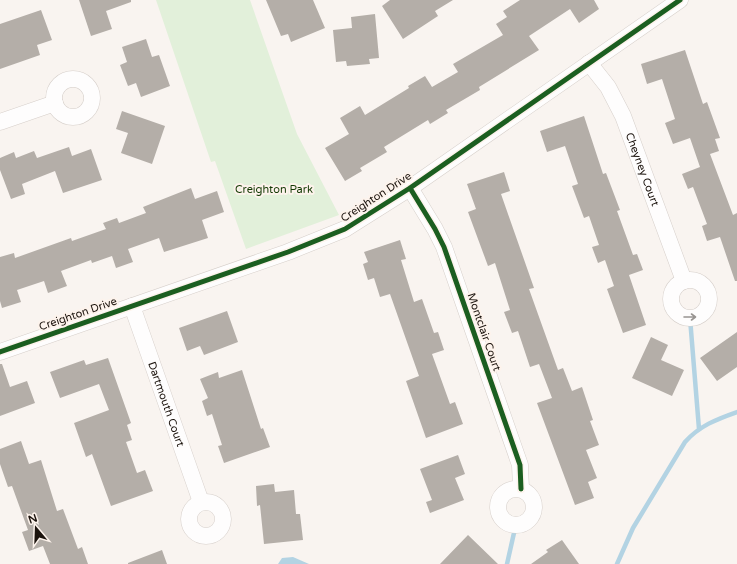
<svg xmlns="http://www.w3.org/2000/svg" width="737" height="564" font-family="'Varela Round',sans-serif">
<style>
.green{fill:#e2f0da}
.water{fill:#b3d3e3}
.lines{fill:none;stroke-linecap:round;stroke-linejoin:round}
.stream{stroke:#b3d3e3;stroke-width:4.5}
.building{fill:#b4aea8}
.minor-casing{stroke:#d6cfca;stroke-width:17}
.minor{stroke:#fefdfd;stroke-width:16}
.cycleway-casing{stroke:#fdf3ec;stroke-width:8}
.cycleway{stroke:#1b5e20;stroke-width:5}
.oneway{stroke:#989491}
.labels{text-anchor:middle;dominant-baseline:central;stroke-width:4;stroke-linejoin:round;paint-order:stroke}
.street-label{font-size:11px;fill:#1b130d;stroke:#fdf3ec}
.park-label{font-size:11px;fill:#123902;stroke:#fdf3ec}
</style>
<rect width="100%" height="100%" fill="#f9f4f0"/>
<path class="green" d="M156 0H250L297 134 339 215 246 249 215 161 211 162Z"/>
<path class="water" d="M293 557 309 564H278L282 558Z"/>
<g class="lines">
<path class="stream" d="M690 318 699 429
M507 564 516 524
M617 564 633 528 685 442C699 426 717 419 737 412"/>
</g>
<path class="building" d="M79 0H131V2L106 11 112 29 91 36Z
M266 0H313L325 28 291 42 288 34 281 36Z
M390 0H453L435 11 438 16 403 39 382 6Z
M520 0H594L599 9 579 23 570 9 529 36 539 50 479 87 480 90 446 110 448 113 430 124 428 120 384 147 387 152 360 168 362 171 345 181 325 148 349 134 340 118 360 106 365 115 409 88 408 86 425 76 432 87 458 72 453 64 503 35 496 24 507 17 503 11Z
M41 10 52 40 37 45 40 55 0 69V24Z
M375 14 379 58 369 59 370 64 347 66 346 61 336 62 333 30 352 28 351 17Z
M146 39 152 57 159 55 170 86 141 97 136 83 128 86 120 65 127 62 122 47Z
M685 50 703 104 707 102 720 138 715 139 719 151 710 154 733 215 737 213V281H735L720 237 707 241 702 226 707 224 693 187 688 189 682 174 700 167 690 138 673 144 665 123 675 119 662 79 647 84 641 64Z
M122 111 165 126 152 164 121 153 128 133 116 129Z
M584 116 603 174 606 173 620 210 617 211 633 255 637 254 643 270 629 275 646 325 623 333 607 289 614 286 605 260 598 263 592 247 599 245 589 216 584 218 572 186 578 184 565 146 547 152 540 131Z
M69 147 72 156 91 149 102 180 63 193 55 171 22 184 25 194 11 199 0 170V158L14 152 16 158 34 151 37 158Z
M504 172 510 191 501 194 534 288 529 289 558 370 563 368 572 391 582 387 593 420 590 421 599 445 586 450 597 478 588 482 594 498 575 505 537 403 552 398 539 364 530 367 518 331 512 333 504 312 510 310 495 263 488 266 468 212 476 209 467 184Z
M191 188 195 199 217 191 224 212 202 220 208 238 164 252 159 238 128 249 133 262 116 268 112 256 92 263 91 260 61 271 67 286 48 293 44 281 17 290 21 302 2 308 0 301V257L14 253 15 258 71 238 72 241 106 229 103 223 117 218 119 223 146 213 143 207Z
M400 240 406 259 401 260 414 302 422 299 434 333 438 332 444 350 432 354 450 404 455 402 463 424 426 438 406 381 419 376 390 294 380 297 374 278 368 280 363 264 368 262 364 252Z
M227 311 238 342 204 355 200 346 187 351 179 328Z
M737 332V367L717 381 700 358Z
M651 337 668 345 661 360 684 370 672 396 632 378Z
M108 358 131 423 127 425 132 440 126 442 137 473 145 470 153 491 111 506 92 454 86 457 74 423 109 410 99 384 60 398 50 372 84 360 86 365Z
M0 364H2L10 387 27 381 35 403 0 416Z
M242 370 261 429 263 428 270 447 224 463 218 446 222 445 212 414 207 416 202 401 208 398 200 379 218 372 219 378Z
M21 441 29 464 41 460 57 511 63 509 78 549 82 547 88 564H50L43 546 29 551 22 532 28 530 12 486 8 487 0 464V449Z
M458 455 465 474 455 478 464 500 430 513 426 502 432 500 420 469Z
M274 484 275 492 294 490 296 514H300L303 540 264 544 260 505 257 506 256 486Z
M468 535 498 564H440Z
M562 540 579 564H531L548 552 546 550Z
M162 550 167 564H128V563Z"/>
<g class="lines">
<g class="minor-casing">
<g id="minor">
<path id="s1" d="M589 63 608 87 623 116 684 281"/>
<circle cx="73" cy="98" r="19"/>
<path d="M0 122 55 103"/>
<path d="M410 188 435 229 444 247 520 465 521 489"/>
<circle cx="690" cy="299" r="19"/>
<path id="s2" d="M132 306 201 502"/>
<path d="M0 352 288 252 345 229 410 188 680 0"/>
<circle cx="516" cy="507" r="18"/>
<circle cx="206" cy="519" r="17"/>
</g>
</g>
<use href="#minor" class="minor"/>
<g class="cycleway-casing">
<path id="cycleway" d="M410 188 435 229 444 247 520 465 521 489
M0 352 288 252 345 229 410 188 680 0"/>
</g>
<use href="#cycleway" class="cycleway"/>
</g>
<defs><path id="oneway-shaft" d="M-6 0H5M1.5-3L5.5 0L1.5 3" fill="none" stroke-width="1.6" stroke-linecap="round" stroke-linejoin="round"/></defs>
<use class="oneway" href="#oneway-shaft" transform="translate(690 317)"/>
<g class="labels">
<g class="street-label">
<text stroke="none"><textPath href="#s1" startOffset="120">Cheyney Court</textPath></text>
<text transform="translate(376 197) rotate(-33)">Creighton Drive</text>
<text transform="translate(78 314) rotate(-19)">Creighton Drive</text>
<text transform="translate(484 332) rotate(71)">Montclair Court</text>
<text stroke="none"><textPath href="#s2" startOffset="104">Dartmouth Court</textPath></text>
</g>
<g class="park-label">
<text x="274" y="189">Creighton Park</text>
</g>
</g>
<g transform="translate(36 528) rotate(341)" stroke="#fdf3ec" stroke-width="3" paint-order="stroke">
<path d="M0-3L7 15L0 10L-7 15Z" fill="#1b130d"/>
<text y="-6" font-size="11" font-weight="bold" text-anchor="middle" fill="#1b130d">N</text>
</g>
</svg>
